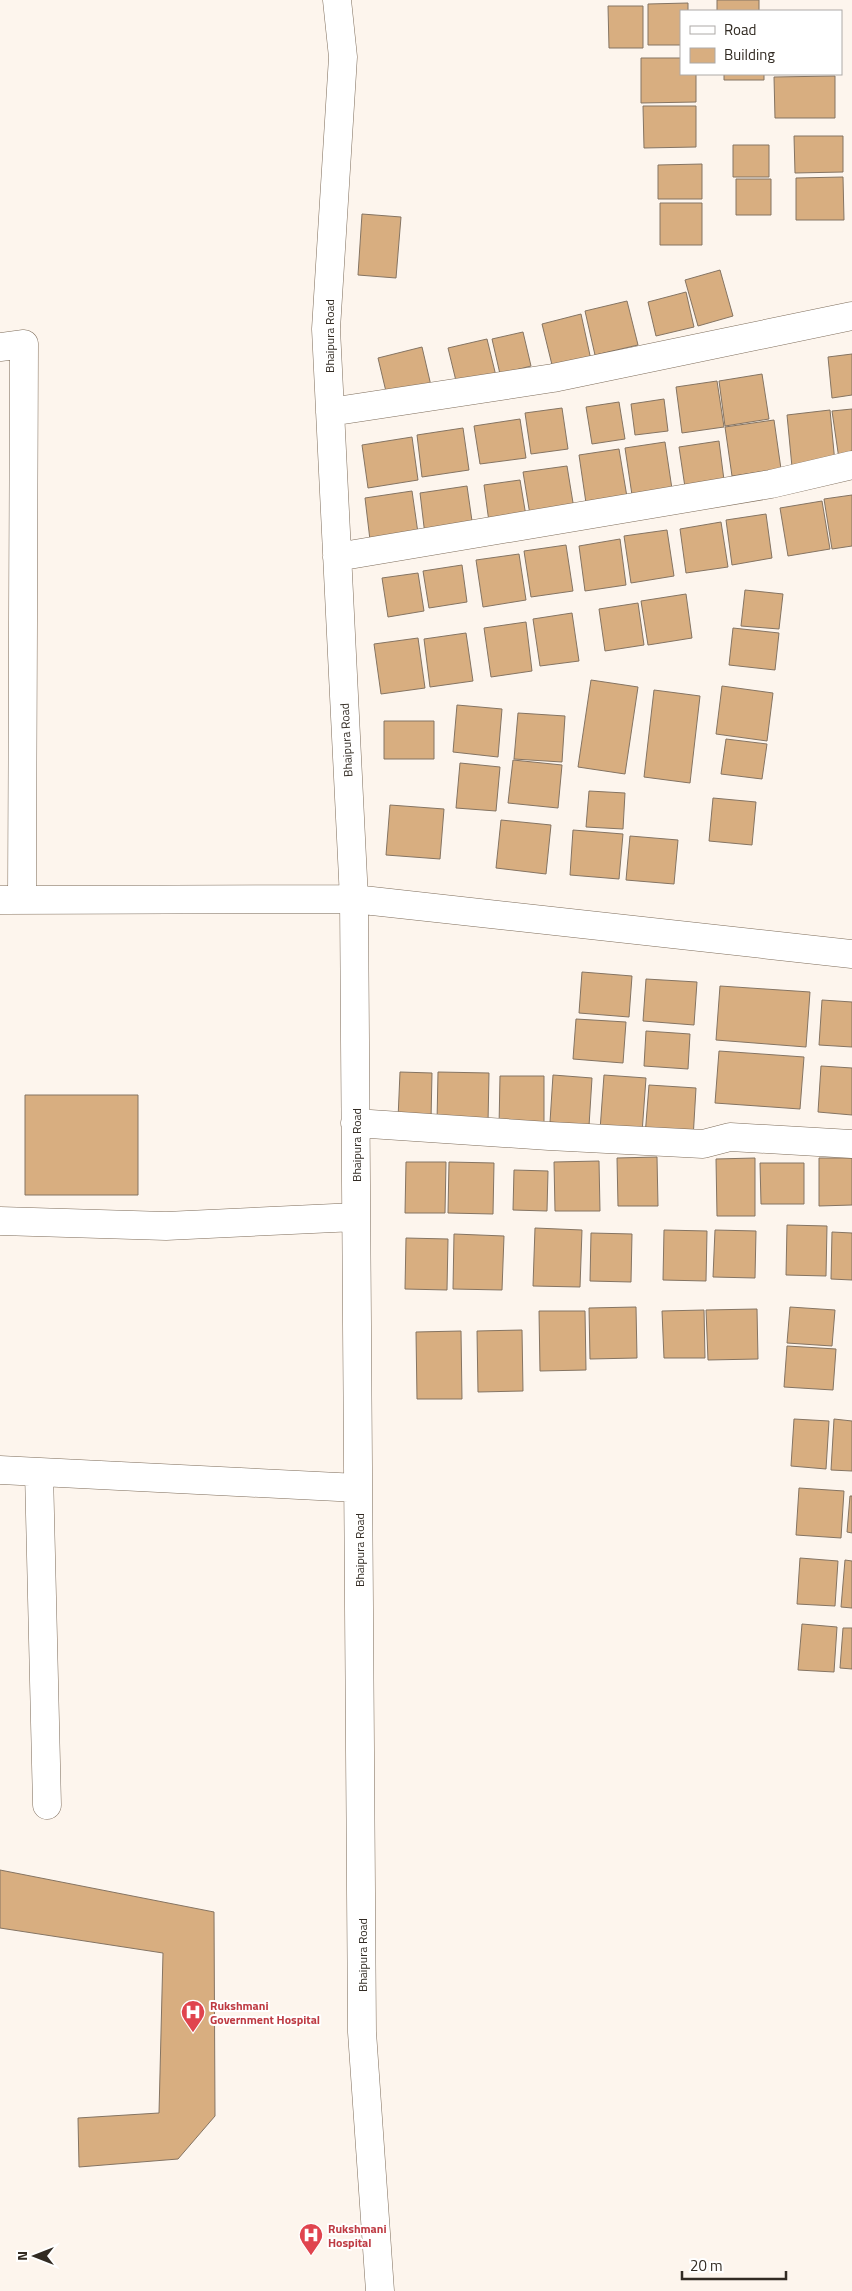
<svg xmlns="http://www.w3.org/2000/svg" width="852" height="2291" font-family="'Titillium Web',sans-serif">
<style>
.building{fill:#d8ae80;stroke:#857462}
.lines{fill:none;stroke-linecap:round;stroke-linejoin:round}
.minor-casing{stroke:#7e6d5b;stroke-width:29}
.minor{stroke:#fff;stroke-width:28}
.labels{text-anchor:middle;dominant-baseline:central;stroke-width:4;stroke-linejoin:round;paint-order:stroke}
.street-label{font-size:12px;fill:#322b23;stroke:#fff}
.health-label{font-size:12px;font-weight:bold;fill:#be3a42;stroke:#fff;text-anchor:start}
</style>
<rect width="100%" height="100%" fill="#fdf5ed"/>
<path class="building" d="M717 0H759V11H717Z
M688 3V11H681V45H648V4Z
M608 6H643V48H609Z
M641 58H681V74H696V102L641 103Z
M724 74H764V80H724Z
M835 76V118H775L774 77Z
M643 106H696V147L644 148Z
M794 136H843V172L795 173Z
M733 145H769V177H733Z
M702 164V199H658V165Z
M843 177 844 220H796V178Z
M736 179H771V215H736Z
M660 203H702V245H660Z
M362 214 401 217 396 278 358 275Z
M720 270 733 316 698 326 685 280Z
M686 292 694 327 656 336 648 302Z
M627 301 638 345 595 355 585 311Z
M581 314 591 360 553 369 542 324Z
M523 332 531 366 500 374 492 339Z
M487 339 496 376 457 385 448 348Z
M422 347 432 390 388 400 378 358Z
M852 354V395L832 398 828 357Z
M762 374 769 419 725 426 719 381Z
M717 381 724 427 682 433 676 387Z
M664 399 668 431 635 435 631 404Z
M619 402 625 439 592 444 586 407Z
M562 408 568 449 531 454 525 413Z
M852 409V457L839 459 832 411Z
M830 410 835 463 792 467 787 415Z
M520 419 526 458 480 464 474 426Z
M774 420 781 469 732 476 725 427Z
M463 428 469 470 422 477 417 435Z
M412 437 418 480 368 488 362 445Z
M719 441 725 488 686 494 679 447Z
M665 442 672 489 632 495 625 448Z
M619 449 627 497 586 503 579 455Z
M567 466 575 515 531 521 523 472Z
M520 480 526 516 489 522 484 485Z
M467 486 473 528 425 535 420 493Z
M412 491 418 533 370 540 365 498Z
M852 495V546L832 549 824 499Z
M822 501 830 549 788 556 780 508Z
M766 514 772 558 732 565 726 520Z
M721 522 728 567 686 573 680 529Z
M667 530 674 576 631 583 624 536Z
M620 539 626 585 585 591 579 546Z
M566 545 573 591 531 597 524 551Z
M519 554 526 600 483 607 476 560Z
M462 565 467 602 429 608 423 571Z
M418 573 424 611 388 617 382 578Z
M745 590 783 594 779 629 741 626Z
M686 594 692 638 648 645 641 601Z
M638 603 644 645 605 651 599 609Z
M572 613 579 661 540 666 533 619Z
M526 622 532 671 491 677 484 628Z
M733 628 779 633 775 670 729 665Z
M466 633 473 681 430 687 424 639Z
M418 638 425 688 381 694 374 644Z
M591 680 638 687 625 774 578 767Z
M722 686 773 693 767 741 716 734Z
M654 690 700 696 690 783 644 777Z
M457 705 502 709 498 757 453 752Z
M518 713 565 716 562 762 514 759Z
M384 721H434V759H384Z
M726 739 767 744 762 779 721 774Z
M513 760 562 765 558 808 508 803Z
M460 763 500 767 496 811 456 808Z
M589 791 625 793 623 829 586 827Z
M713 798 756 802 752 845 709 841Z
M390 805 444 809 440 859 386 855Z
M501 820 551 825 546 874 496 868Z
M573 830 623 834 619 879 570 875Z
M630 836 678 840 674 884 626 880Z
M582 972 632 976 629 1017 579 1013Z
M646 979 697 982 694 1025 643 1021Z
M720 986 810 992 806 1047 716 1040Z
M822 1000 852 1002V1047L819 1045Z
M576 1019 626 1022 623 1063 573 1059Z
M646 1031 690 1034 688 1069 644 1066Z
M719 1051 804 1057 800 1109 715 1103Z
M821 1066 852 1068V1115L818 1112Z
M400 1072 432 1073 431 1120 398 1119Z
M438 1072 489 1073 488 1123 437 1122Z
M553 1075 592 1078 589 1126 550 1122Z
M604 1075 646 1078 642 1133 600 1130Z
M500 1076H544V1127H499Z
M649 1085 696 1088 693 1139 645 1136Z
M25 1095H138V1195H25Z
M657 1157 658 1206H618L617 1158Z
M755 1158V1216H717L716 1159Z
M819 1158H852V1205L819 1206Z
M599 1161 600 1211H555L554 1162Z
M406 1162H446L445 1213H405Z
M449 1162 494 1163 493 1214 448 1213Z
M760 1163H804V1204H761Z
M514 1170 548 1171 547 1211 513 1210Z
M787 1225 827 1226 826 1276 786 1275Z
M535 1228 582 1230 580 1287 533 1286Z
M664 1230 707 1231 706 1281 663 1280Z
M715 1230 756 1231 755 1278 713 1277Z
M832 1232 852 1233V1280L831 1279Z
M591 1233 632 1234 631 1282 590 1281Z
M454 1234 504 1236 502 1290 453 1289Z
M406 1238 448 1239 447 1290 405 1289Z
M636 1307 637 1358 590 1359 589 1308Z
M790 1307 835 1310 832 1346 787 1343Z
M757 1309 758 1359 708 1360 706 1310Z
M704 1310 705 1358H664L662 1311Z
M539 1311H585L586 1370 540 1371Z
M522 1330 523 1391 478 1392 477 1331Z
M461 1331 462 1399H417L416 1332Z
M787 1346 836 1349 833 1390 784 1387Z
M794 1419 829 1421 826 1469 791 1466Z
M834 1419 852 1421V1471L831 1470Z
M799 1488 844 1491 841 1538 796 1535Z
M850 1496H852V1533L847 1532Z
M800 1558 838 1561 835 1606 797 1604Z
M845 1560 852 1561V1608L841 1607Z
M802 1624 837 1627 834 1672 798 1670Z
M843 1628H852V1669L840 1668Z
M0 1870 214 1912 215 2116 178 2159 79 2167 78 2118 159 2113 163 1953 0 1928Z"/>
<g class="lines">
<g class="minor-casing">
<path id="minor" d="M337 0 343 57 326 329 354 899 362 2032 380 2291
M0 347 24 344 22 900
M330 412 553 378 852 316
M337 557 771 484 852 465
M0 900 354 899 852 954
M355 1123 549 1136 703 1144 730 1137 852 1144
M0 1221 166 1226 356 1217
M0 1470 358 1488
M39 1472 47 1805"/>
</g>
<use href="#minor" class="minor"/>
</g>
<defs>
<g id="hospital-pin" transform="scale(1.25)"><path d="M0 17L-7.5 6A9.5 9.5 0 1 1 7.5 6Z" fill="#e0444e" stroke="#fff"/><path d="M-5-5h3v3.5h4V-5h3V5h-3V1.5h-4V5h-3Z" fill="#fff"/></g>
</defs>
<g fill-rule="evenodd">
<use href="#hospital-pin" x="193" y="2012"/>
<use href="#hospital-pin" x="311" y="2235"/>
</g>
<g class="labels">
<g class="street-label">
<text transform="translate(329 336) rotate(-90)">Bhaipura Road</text>
<text transform="translate(346 740) rotate(-93)">Bhaipura Road</text>
<text transform="translate(356 1145) rotate(-90)">Bhaipura Road</text>
<text transform="translate(359 1550) rotate(-90)">Bhaipura Road</text>
<text transform="translate(362 1955) rotate(-90)">Bhaipura Road</text>
</g>
<g class="health-label">
<text x="210" y="2005">Rukshmani<tspan x="210" dy="14">Government Hospital</tspan></text>
<text x="328" y="2228">Rukshmani<tspan x="328" dy="14">Hospital</tspan></text>
</g>
</g>
<rect x="680" y="10" width="162" height="65" fill="#ffffff" stroke="#adaaa7"/>
<rect x="690" y="26" width="25" height="8" fill="#ffffff" stroke="#adaaa7"/>
<text x="724" y="35" font-size="15" fill="#322b23">Road</text>
<rect x="690" y="48" width="25" height="15" fill="#d8ae80" stroke="#adaaa7"/>
<text x="724" y="60" font-size="15" fill="#322b23">Building</text>
<g transform="translate(35 2256) rotate(270)" stroke="#ffffff" stroke-width="4" paint-order="stroke">
<path d="M0-4L9 19L0 12L-9 19Z" fill="#322b23"/>
<text y="-8" font-size="14" font-weight="bold" text-anchor="middle" fill="#322b23">N</text>
</g>
<path d="M682 2271v8h104v-8" fill="none" stroke="#322b23" stroke-width="2.5"/>
<text x="690" y="2271" font-size="15" fill="#322b23" stroke="#ffffff" stroke-width="4" paint-order="stroke">20 m</text>
</svg>
